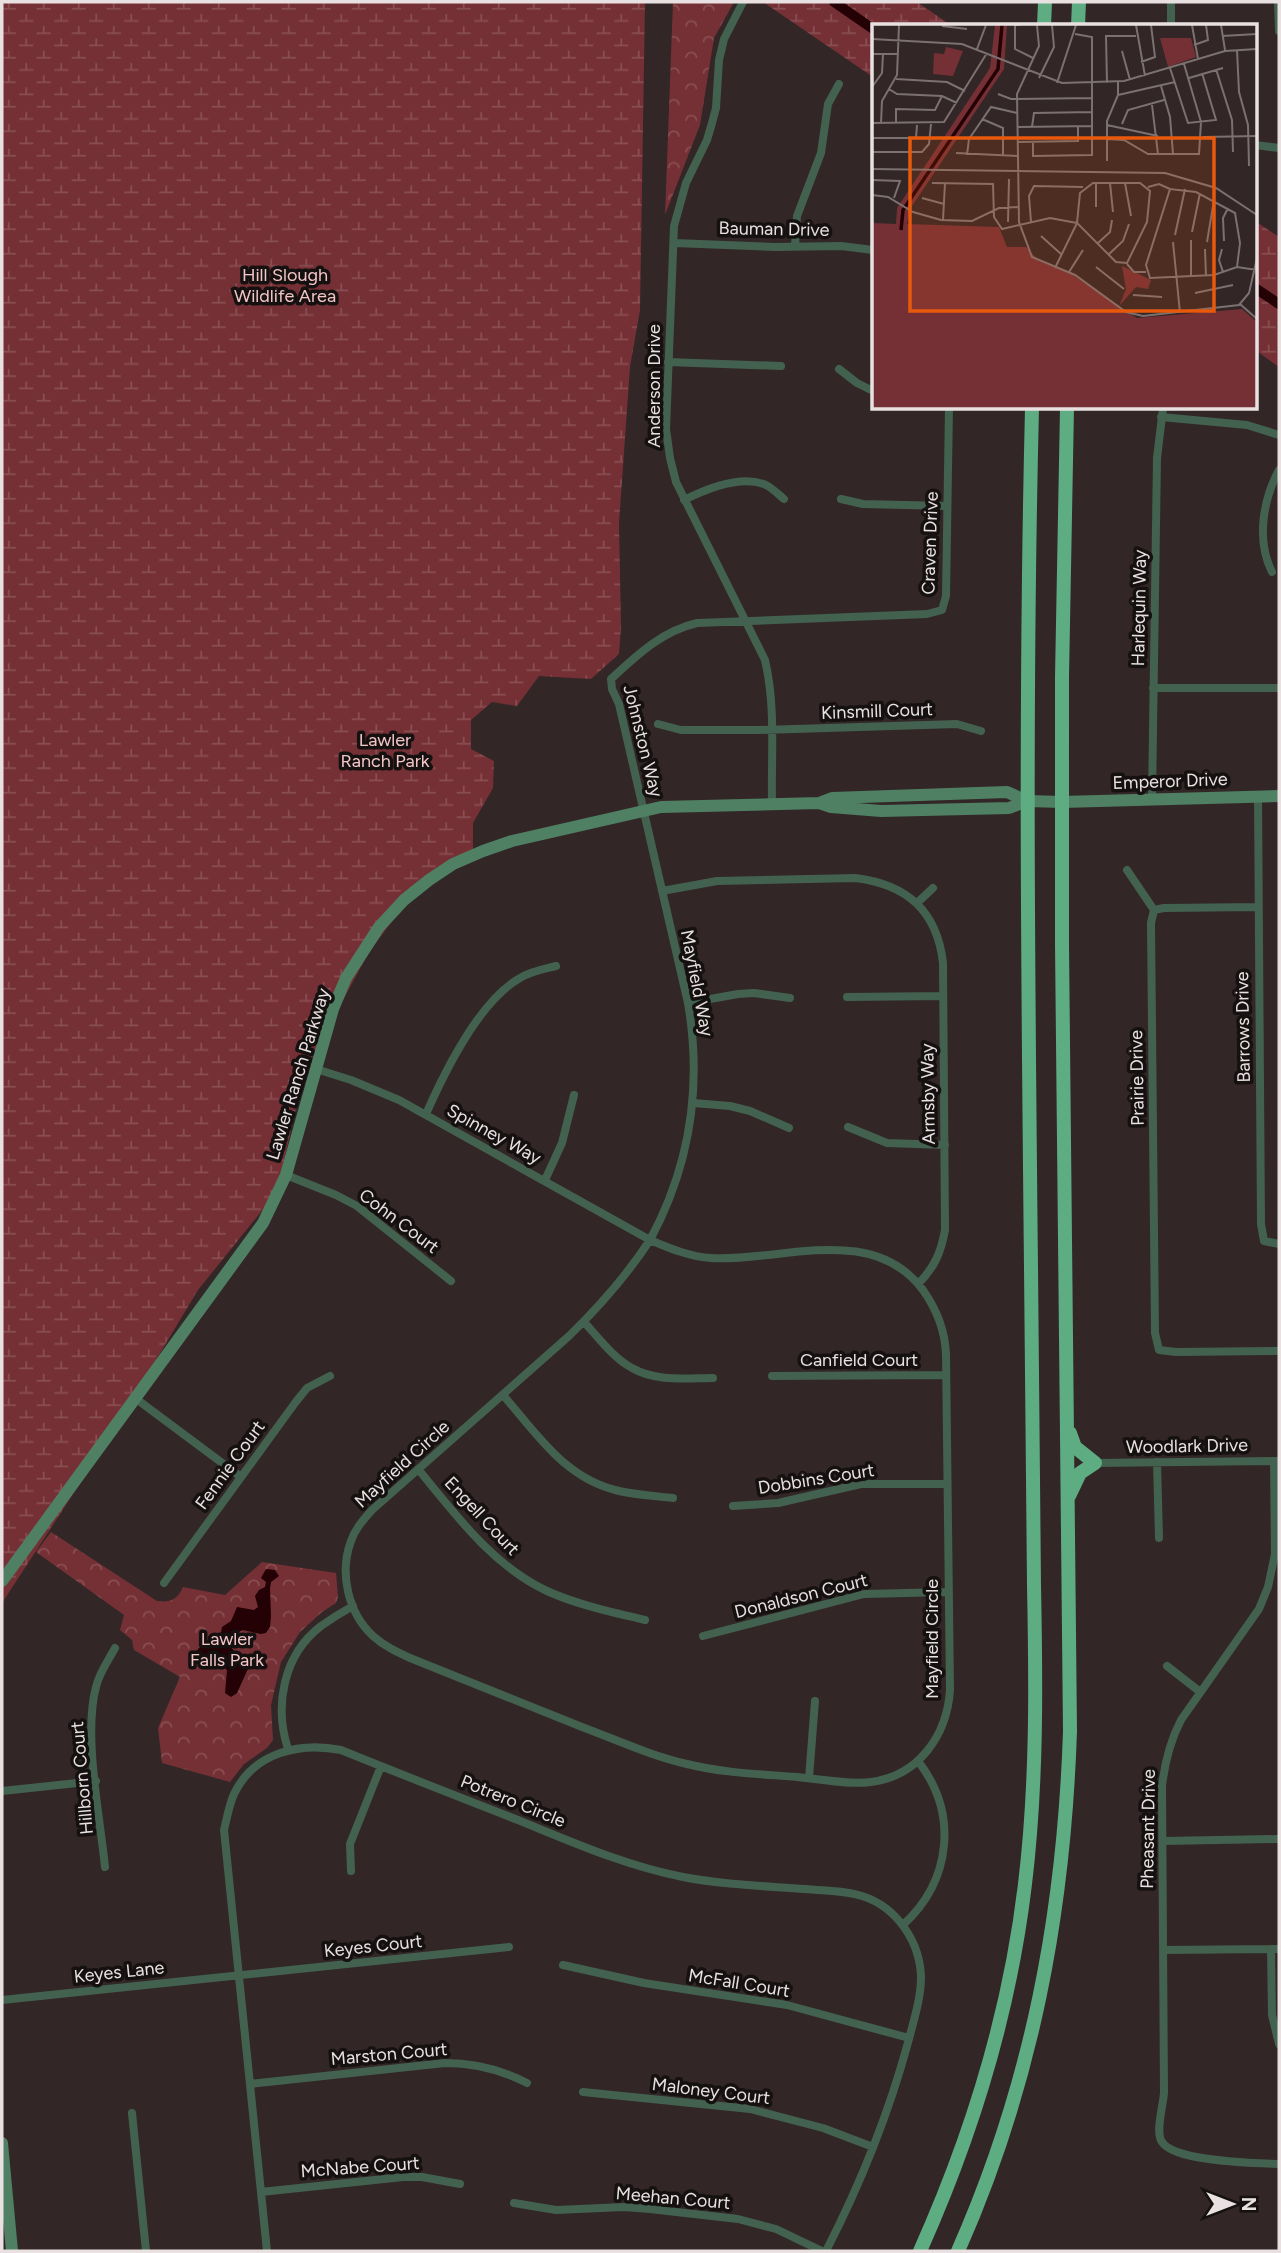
<svg xmlns="http://www.w3.org/2000/svg" width="1281" height="2253" font-family="Figtree,sans-serif">
<style>
.forest{fill:url(#forest-crowns)}
.wetland{fill:url(#wetland-marsh)}
.water{fill:#230105}
.lines{fill:none;stroke-linecap:round;stroke-linejoin:round}
.canal{stroke:#230105;stroke-width:10}
.street{stroke:#43614f;stroke-width:8}
.secondary{stroke:#4f8063;stroke-width:12}
.highway{stroke:#5eac81;stroke-width:14}
.labels{text-anchor:middle;dominant-baseline:central;stroke-width:7;stroke-linejoin:round;paint-order:stroke}
.street-label{font-size:18px;fill:#e9e1e1;stroke:#161111}
.park-label{font-size:18px;fill:#f3c5c5;stroke:#161111}
.inset-river{fill:none;stroke:#230105;stroke-width:3.5}
.inset-road{fill:none;stroke:#7b7171;stroke-width:2}
.view{fill:#e8590c;fill-opacity:0.15;stroke:#e8590c;stroke-width:3.5}
.inset-edge{fill:none;stroke:#e9e1e1;stroke-width:3.5}
</style>
<defs>
<pattern id="forest-crowns" width="20" height="18" patternUnits="userSpaceOnUse" patternTransform="scale(1.75)"><rect width="20" height="18" fill="#753035"/><path d="M2 6a3 3 0 1 1 6 0M12 15a3 3 0 1 1 6 0" fill="none" stroke="#894e52"/></pattern>
<pattern id="wetland-marsh" width="20" height="14" patternUnits="userSpaceOnUse" patternTransform="scale(1.75)"><rect width="20" height="14" fill="#753035"/><path d="M1 5h8M5 5V1M11 12h8M15 12V8" fill="none" stroke="#894e52"/></pattern>
</defs>
<rect width="100%" height="100%" fill="#322626"/>
<path class="forest" d="M673 2H734L714 38 700 125 665 215Z
M51 1532 157 1601C170 1603 178 1599 183 1587L225 1595 262 1562 336 1573 338 1597 336 1603 322 1612 300 1632 281 1662 271 1705 273 1740 267 1748 244 1764 230 1782 162 1763 158 1728 180 1677 134 1650 132 1640 120 1630 124 1615 36 1552Z"/>
<path class="wetland" d="M2 2H645L640 310 630 367 619 523 621 627 619 654 591 679 539 676 517 706 492 702 471 720V749L494 761 493 788 473 823V860L426 876 369 952 304 1072 277 1192 198 1290 98 1456 2 1603Z
M763 2H917L952 26H873V77Z
M1255 221 1279 237V367L1255 350Z"/>
<path class="water" d="M266 1569 275 1570 279 1576 271 1582 270 1588 271 1616 270 1627 266 1633 261 1634 243 1630 231 1636 230 1646 236 1653 252 1660 237 1693 231 1697 225 1693 227 1670 221 1665 201 1666 193 1655 199 1648 219 1643 222 1627 231 1621 237 1607 254 1610 258 1607 255 1596 259 1590 265 1587 266 1582 261 1578Z"/>
<g class="lines">
<path class="canal" d="M834 2 873 29
M1255 288 1279 304"/>
<path class="street" d="M743 2 724 39 719 60 716 108 712 123 707 140 686 183 674 226 666 429 670 458 676 482 765 660C776 707 771 755 772 803
M1278 2 1279 31
M1171 26V2
M1255 145 1279 148
M674 243 775 247 841 246 873 250
M795 246 797 216 821 153 828 104 839 84
M668 362 781 366
M839 369 857 383 873 391
M1161 417 1247 425 1279 435
M841 499 863 504 947 506
M684 500C706 489 741 474 766 485 772 488 778 494 784 499
M1272 572C1256 540 1263 500 1279 470
M1153 688H1279
M658 724 681 730H758L957 724 981 731
M1258 796 1261 1224 1264 1241 1279 1244
M1152 799 1157 458 1163 408
M1127 870 1154 910
M662 891 717 881 855 878C906 884 937 910 943 963L945 1230C941 1253 934 1268 918 1284
M917 903 933 888
M1258 907 1164 908 1154 910 1151 923 1155 1333 1159 1350 1176 1352 1279 1351
M847 997 943 996
M688 1003 738 994 754 993 790 998
M316 1069 351 1080 399 1100 650 1240C690 1166 702 1085 688 1003L619 704 612 689 611 679C637 655 662 631 697 623L927 614 942 610 946 596 949 408
M693 1103 730 1106 750 1111 789 1128
M426 1114C445 1071 479 1001 520 978 531 971 544 969 556 966
M848 1127 887 1143 945 1145
M286 1175 336 1195 357 1206 451 1281
M545 1180 562 1143 574 1095
M650 1240C669 1248 690 1257 711 1258 781 1262 872 1222 923 1290 937 1310 945 1330 946 1354L950 1690C947 1735 919 1776 871 1782 848 1785 821 1779 797 1777 760 1774 723 1773 687 1764 651 1756 617 1740 582 1727 525 1704 468 1681 410 1658 397 1652 384 1646 373 1636 348 1613 339 1573 351 1541 355 1529 363 1520 372 1510L569 1336C600 1306 627 1275 650 1240Z
M584 1322C598 1337 613 1358 632 1368 656 1382 687 1378 713 1378
M772 1376 946 1375
M503 1395C537 1434 565 1479 619 1491 637 1495 655 1496 673 1498
M135 1398 241 1477
M1274 1461 1275 1554 1268 1587 1259 1609 1181 1720C1170 1741 1165 1761 1162 1786L1164 2093C1163 2106 1155 2133 1162 2142 1175 2162 1255 2163 1279 2164
M1157 1462 1159 1538
M1095 1463 1278 1461
M418 1469C455 1514 493 1566 547 1591 578 1605 612 1612 645 1620
M733 1506 778 1503 861 1484H947
M164 1583 295 1403 307 1388 330 1376
M703 1636 864 1594 948 1592
M1167 1666 1199 1691
M288 1749C274 1706 283 1655 321 1626 331 1619 342 1612 353 1606
M809 1778 815 1701
M2 1791 96 1781
M1163 1841 1279 1839
M105 1867C100 1816 83 1735 96 1687 99 1673 108 1661 115 1648
M351 1871 350 1844 381 1766
M903 1925C951 1881 959 1814 918 1761
M1271 1949 1272 2015 1279 2044
M1164 1950 1279 1949
M563 1965 644 1983 787 2005 909 2038
M2 2000 509 1947
M250 2084 445 2063C475 2063 500 2069 527 2083
M583 2092 750 2109 823 2128 873 2147
M132 2113 146 2251
M261 2192 403 2177H422L460 2184
M514 2203 556 2210 624 2207 650 2209 738 2219 776 2229 822 2251
M267 2251 224 1830C227 1818 229 1805 234 1794 254 1752 300 1742 341 1750 400 1774 459 1797 518 1820 572 1842 626 1866 683 1877 723 1885 765 1886 805 1889 824 1891 844 1890 862 1896 897 1907 920 1942 921 1977 921 1998 914 2019 909 2039 889 2113 861 2183 826 2251"/>
<path class="secondary" d="M819 803 831 807 881 811 1009 808 1027 801
M2 1581 263 1223 286 1175 333 1009 346 978 379 927 404 900 429 880 453 864 483 851 512 841 661 807 819 803 832 798 1007 792 1027 801 1062 802 1279 796
M2 2143 12 2251"/>
<path class="highway" d="M1044 26 1045 2
M1078 26 1079 2
M1070 1433 1075 1447 1095 1463
M1069 1496 1080 1473 1095 1463
M920 2251C972 2135 1010 2011 1025 1884 1037 1785 1036 1685 1034 1585 1033 1480 1032 1374 1031 1268 1028 981 1025 694 1032 408
M958 2251C1032 2084 1064 1913 1070 1731L1062 944V677L1067 408"/>
</g>
<g class="labels">
<g class="street-label">
<text transform="translate(774 229) rotate(1)">Bauman Drive</text>
<text transform="translate(654 386) rotate(-90)">Anderson Drive</text>
<text transform="translate(930 543) rotate(-88)">Craven Drive</text>
<text transform="translate(1139 608) rotate(-89)">Harlequin Way</text>
<text transform="translate(877 711) rotate(-2)">Kinsmill Court</text>
<text transform="translate(643 741) rotate(76)">Johnston Way</text>
<text transform="translate(1170 781) rotate(-2)">Emperor Drive</text>
<text transform="translate(697 983) rotate(79)">Mayfield Way</text>
<text transform="translate(1243 1027) rotate(-91)">Barrows Drive</text>
<text transform="translate(298 1074) rotate(-73)">Lawler Ranch Parkway</text>
<text transform="translate(1137 1078) rotate(-91)">Prairie Drive</text>
<text transform="translate(928 1094) rotate(-91)">Armsby Way</text>
<text transform="translate(494 1134) rotate(29)">Spinney Way</text>
<text transform="translate(399 1221) rotate(37)">Cohn Court</text>
<text x="859" y="1360">Canfield Court</text>
<text transform="translate(1187 1446) rotate(-1)">Woodlark Drive</text>
<text transform="translate(402 1464) rotate(-42)">Mayfield Circle</text>
<text transform="translate(230 1465) rotate(-54)">Fennie Court</text>
<text transform="translate(816 1479) rotate(-9)">Dobbins Court</text>
<text transform="translate(482 1516) rotate(47)">Engell Court</text>
<text transform="translate(801 1596) rotate(-14)">Donaldson Court</text>
<text transform="translate(932 1639) rotate(-90)">Mayfield Circle</text>
<text transform="translate(82 1778) rotate(-95)">Hillborn Court</text>
<text transform="translate(513 1801) rotate(22)">Potrero Circle</text>
<text transform="translate(1148 1829) rotate(-89)">Pheasant Drive</text>
<text transform="translate(373 1946) rotate(-6)">Keyes Court</text>
<text transform="translate(119 1972) rotate(-6)">Keyes Lane</text>
<text transform="translate(739 1983) rotate(9)">McFall Court</text>
<text transform="translate(389 2054) rotate(-5)">Marston Court</text>
<text transform="translate(711 2091) rotate(7)">Maloney Court</text>
<text transform="translate(360 2167) rotate(-4)">McNabe Court</text>
<text transform="translate(673 2198) rotate(5)">Meehan Court</text>
</g>
<g class="park-label">
<text x="285" y="275">Hill Slough<tspan x="285" dy="21">Wildlife Area</tspan></text>
<text x="385" y="740">Lawler<tspan x="385" dy="21">Ranch Park</tspan></text>
<text x="227" y="1639">Lawler<tspan x="227" dy="21">Falls Park</tspan></text>
</g>
</g>
<g transform="translate(872 24)">
<rect width="385" height="385" fill="#322626"/>
<path d="M288 14H319L324 33 296 43ZM74 23 91 27 81 52 61 50 62 29 72 30ZM250 242 279 256 276 265 264 263 247 282 254 265Z" fill="#753035"/>
<path d="M123 1H135L132 45 38 185 35 200 127 203 135 223H154L167 237 199 250 265 294 370 285 385 298V384H0V199L24 200 25 184 118 44Z" fill="#753035"/>
<path class="inset-river" d="M29 206 31 186 126 45 130 1"/>
<path class="inset-road" d="M148 1H143V25L161 34M165 1 167 22 145 70 147 198 160 233 203 251 254 288 271 292 367 281 377 269 385 234M264 1 273 52M320 1 326 35M349 1 353 26M70 2 95 5M350 12 385 10M0 15 90 20 190 59 252 57 353 27 385 25M322 21 336 16 334 1M105 25 114 1M365 26 367 68 376 101 377 142M250 27 258 56M0 30H26M269 38 283 33 279 1M298 44 316 99 344 96 330 49M344 45 360 96 361 128M167 54 182 23 180 1M317 54 351 44M24 55 75 58 93 67M185 59 204 1M235 59 234 12H264M289 62 298 93 301 130M0 63 10 49 11 30M17 65 25 70 70 72 85 79M126 70 139 75 220 74M246 71 303 58M280 81 286 130M110 95 131 104V132M0 99 72 98 115 29M9 99 10 77 25 51 27 1M24 100V85L63 86 70 72M250 100 256 86 292 76M235 101 286 112M146 103 220 102M160 103 162 89 220 88M331 113 385 112M0 114H44L45 101M235 115 252 116 276 130H327L329 98 312 40M146 118 206 117V103M161 118V132L220 131V13L203 10M0 128H50L57 120 59 100M84 129 146 132M95 131 97 115 119 83 145 89M235 137V97L246 71V58M0 145 293 149 344 164 385 191M0 156 28 157 22 174M60 159 121 160 122 193 130 205 178 194 205 199 183 244M221 159H268L278 167 275 198 255 239 244 238 205 199 208 169ZM238 159 241 188M253 159 259 192M224 160V183M276 163 287 160 298 165M0 171 16 173 41 188 69 196 100 197 127 184 147 183M50 174 72 180M71 196 73 159M136 198 137 155M159 198 157 172 162 162 211 163M320 208 328 169M303 211 313 165M169 212 189 230M319 216V253M352 217 351 194 356 184M301 218 308 289M335 218 342 176M226 219 238 208 240 196M333 225 334 252M350 225 347 236 351 248M236 231 251 217 257 200M255 240 262 248H274M224 243 252 265M365 243 368 219 363 189 324 168 298 165 274 241 278 254 342 251 365 243 385 246M197 248 211 226M323 269 361 261M261 271 290 273M368 280 385 295"/>
<path class="view" d="M38 114H342V287H38Z"/>
<rect width="385" height="385" class="inset-edge"/>
</g>
<rect width="1281" height="2253" fill="none" stroke="#e9e1e1" stroke-width="7"/>
<g transform="translate(1232 2204) rotate(90)" stroke="#161111" stroke-width="5" paint-order="stroke">
<path d="M0-5L12 26L0 18L-12 26Z" fill="#e9e1e1"/>
<text y="-10" font-size="19" font-weight="bold" text-anchor="middle" fill="#e9e1e1">N</text>
</g>
</svg>
